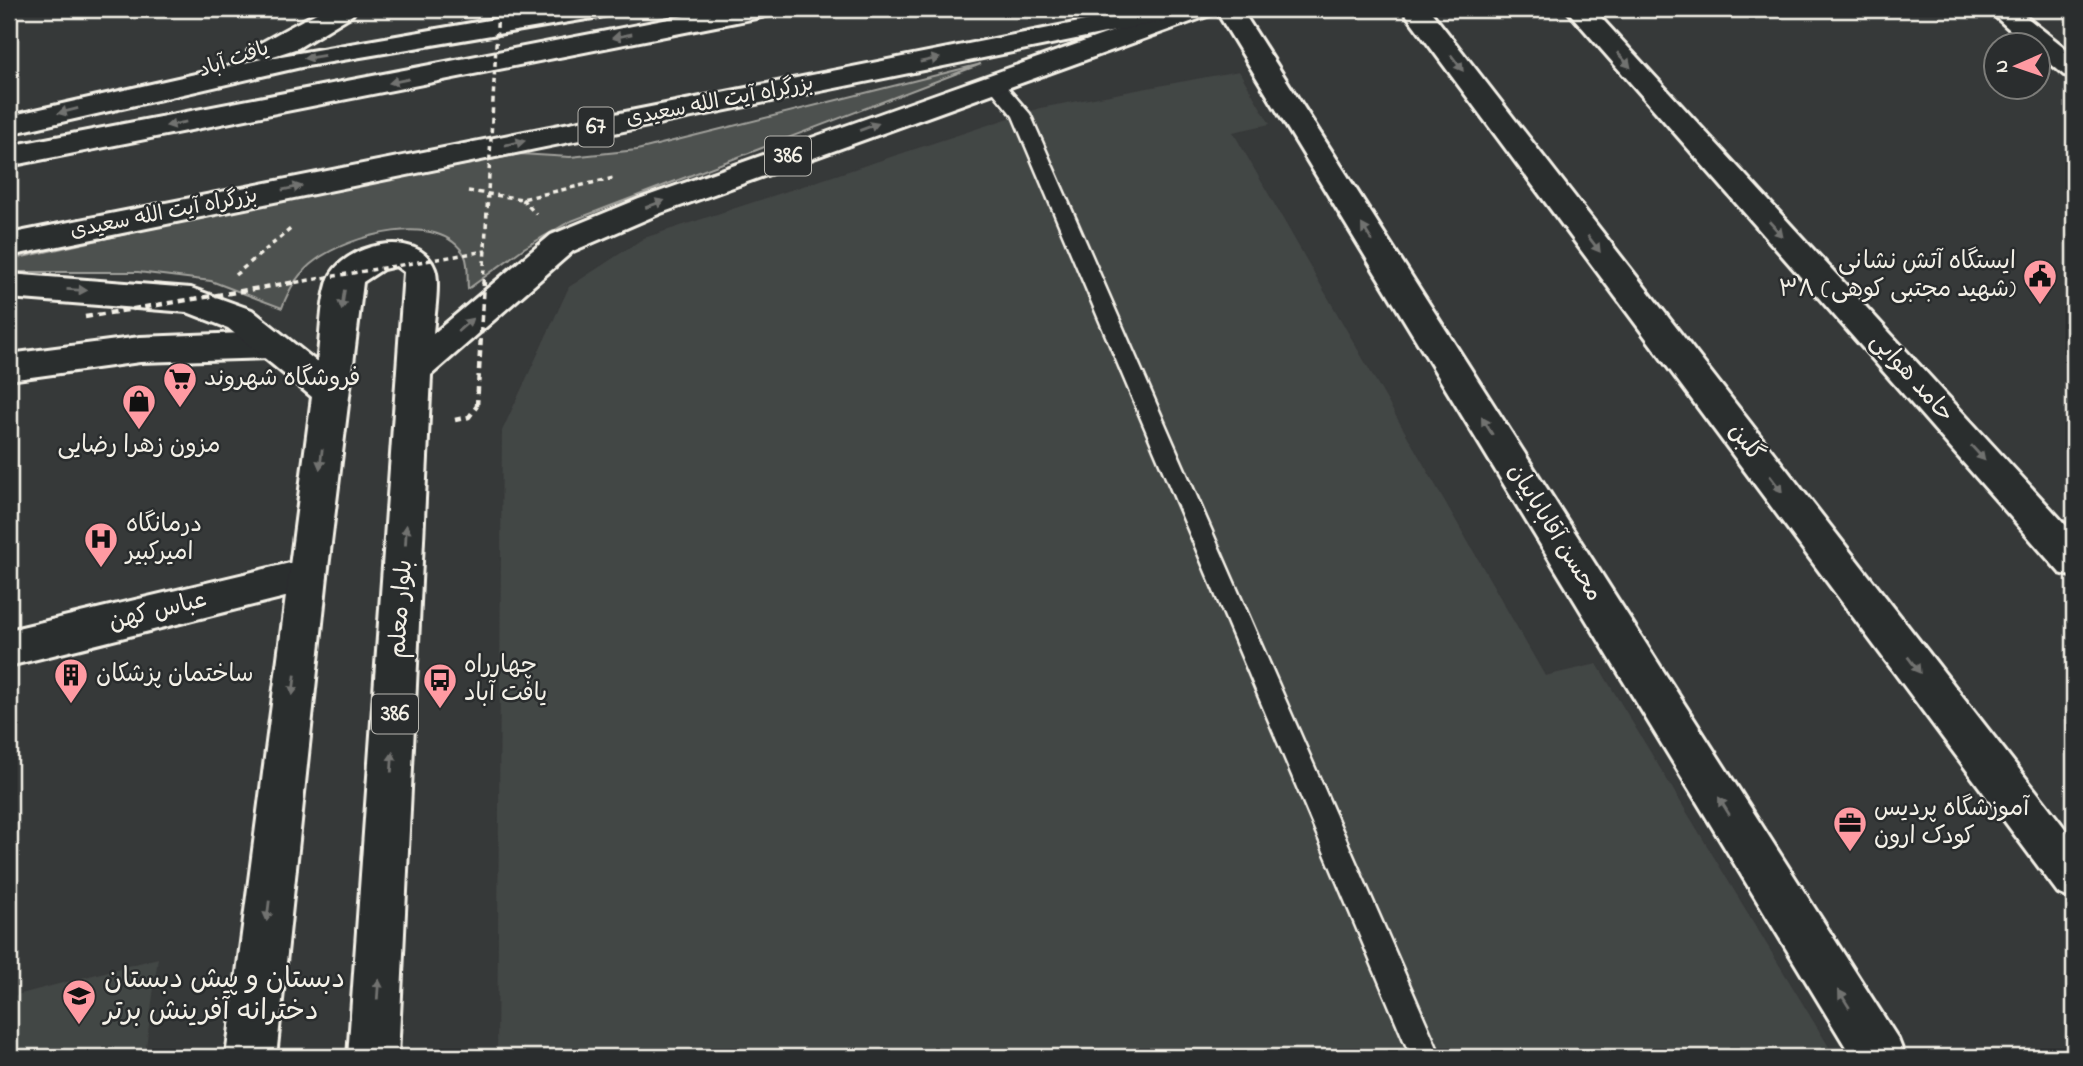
<svg xmlns="http://www.w3.org/2000/svg" width="2083" height="1066" font-family="'Indie Flower','Playpen Sans Arabic',sans-serif">
<style>
.built{fill:#434645}
.green{fill:#4e514f;stroke:#a1a19c;stroke-width:2}
.lines{fill:none;stroke-linecap:round;stroke-linejoin:round}
.lane-casing{stroke:#f4f1e8;stroke-width:5}
.street-casing{stroke:#f4f1e8;stroke-width:6}
.secondary-casing{stroke:#f4f1e8;stroke-width:6}
.primary-casing{stroke:#f4f1e8;stroke-width:6}
.highway-casing{stroke:#f4f1e8;stroke-width:6}
.path-far1{stroke:#f4f1e8;stroke-width:3.5;stroke-dasharray:5 4.5;stroke-linecap:butt}
.path{stroke:#f4f1e8;stroke-width:4.5;stroke-dasharray:7 5;stroke-linecap:butt}
.lane{fill:#2a2d2e;fill-rule:evenodd}
.street{fill:#2a2d2e;fill-rule:evenodd}
.secondary{fill:#2a2d2e;fill-rule:evenodd}
.primary{fill:#2a2d2e;fill-rule:evenodd}
.highway{fill:#2a2d2e;fill-rule:evenodd}
.path-bridge-far1{stroke:#f4f1e8;stroke-width:3.5;stroke-dasharray:5 4.5;stroke-linecap:butt}
.path-bridge{stroke:#f4f1e8;stroke-width:4.5;stroke-dasharray:7 5;stroke-linecap:butt}
.oneway{fill:#71726f}
.labels{text-anchor:middle;dominant-baseline:central;stroke-width:5;stroke-linejoin:round;paint-order:stroke}
.far-street-label{font-size:21px;fill:#f4f1e8;stroke:#2a2d2e}
.shield{fill:#2a2d2e;stroke:#b7b6b0;stroke-width:2}
.shield-label{font-size:23px;font-weight:bold;fill:#f4f1e8}
.poi-label{font-size:24px;fill:#f4f1e8;stroke:#2a2d2e;text-anchor:start}
.street-label{font-size:24px;fill:#f4f1e8;stroke:#2a2d2e}
.near-poi-label{font-size:28px;fill:#f4f1e8;stroke:#2a2d2e;text-anchor:start}
</style>
<rect width="100%" height="100%" fill="#363939"/>
<filter id="ink" filterUnits="userSpaceOnUse"><feTurbulence type="fractalNoise" baseFrequency=".0143" numOctaves="2"/><feDisplacementMap in="SourceGraphic" scale="14" xChannelSelector="R" yChannelSelector="G"/><feConvolveMatrix kernelMatrix="1 2 1 2 8 2 1 2 1" color-interpolation-filters="sRGB"/></filter>
<g filter="url(#ink)">
<path class="built" d="M1239 71 1270 124 1233 132 1545 676 1597 664 1835 1057H497L502 431 569 287 644 238 1040 108Z
M158 958 145 1055 9 1057V997Z"/>
<path class="green" d="M981 64 569 222 524 248 468 289C467 279 469 265 465 256 440 209 349 236 316 260 299 272 289 288 282 308L211 281 138 272H9V260L229 211 520 154 570 157 637 150Z"/>
<g class="lines">
<g class="lane-casing">
<path id="lane" d="M993 77 999 78 1030 114 1441 1057H1411L1013 116 985 82Z"/>
</g>
<g class="street-casing">
<path id="street" d="M1215 9H1241L1898 1039 1905 1057H1852Z
M1402 9H1429L2074 840V900L2058 893Z
M1566 9H1593L2074 534V577L2060 573Z
M1987 9H2016L2074 55V77L2064 75 2038 53V46H2028Z
M271 332 283 336 288 345 283 354 271 358 140 362 9 380V354L140 337Z
M307 559 321 564 327 576 321 588 9 666V630Z"/>
</g>
<g class="secondary-casing">
<path id="secondary" d="M324 9H356L352 15 298 48 264 59 552 9H612L608 15 599 17 301 67 9 134V116L262 59 252 57 248 51C251 47 313 15 324 9Z"/>
</g>
<g class="primary-casing">
<path id="primary" d="M1176 9H1214L1210 15 661 213 573 251 431 375 398 1057H348L404 272 396 266 383 269 363 282 327 576 276 1057H226L312 397 228 328 187 312 9 298V274L191 288 252 310 317 362C321 337 320 306 328 281 341 244 419 226 435 269 440 282 434 318 433 334L551 235 639 199Z"/>
</g>
<g class="highway-casing">
<path id="highway" d="M721 9H774L770 15 761 17 9 166V146Z
M1145 9H1197L1193 15 1184 17 9 256V234Z"/>
</g>
<path class="path-far1" d="M468 191 522 199 614 178
M522 199 536 214
M235 275 293 227"/>
<path class="path" d="M455 420 469 417 477 406"/>
<use href="#lane" class="lane"/>
<use href="#street" class="street"/>
<use href="#secondary" class="secondary"/>
<use href="#primary" class="primary"/>
<use href="#highway" class="highway"/>
<path class="path-bridge-far1" d="M286 284 486 251
M483 284 498 9"/>
<path class="path-bridge" d="M85 317 296 282
M477 406 484 282"/>
</g>
<defs><path id="oneway-solid" d="M-6-.8H1V-3.2L6.5 0L1 3.2V.8H-6Z" transform="scale(1.75)"/></defs>
<g class="oneway">
<use href="#oneway-solid" transform="translate(622 36) rotate(169)"/>
<use href="#oneway-solid" transform="translate(314 57) rotate(171)"/>
<use href="#oneway-solid" transform="translate(930 60) rotate(-11)"/>
<use href="#oneway-solid" transform="translate(1624 60) rotate(48)"/>
<use href="#oneway-solid" transform="translate(1457 63) rotate(53)"/>
<use href="#oneway-solid" transform="translate(399 81) rotate(169)"/>
<use href="#oneway-solid" transform="translate(68 111) rotate(166)"/>
<use href="#oneway-solid" transform="translate(176 124) rotate(169)"/>
<use href="#oneway-solid" transform="translate(869 127) rotate(-20)"/>
<use href="#oneway-solid" transform="translate(515 143) rotate(-11)"/>
<use href="#oneway-solid" transform="translate(292 188) rotate(-11)"/>
<use href="#oneway-solid" transform="translate(655 204) rotate(-21)"/>
<use href="#oneway-solid" transform="translate(1776 229) rotate(48)"/>
<use href="#oneway-solid" transform="translate(1367 233) rotate(-122)"/>
<use href="#oneway-solid" transform="translate(1594 244) rotate(53)"/>
<use href="#oneway-solid" transform="translate(77 290) rotate(3)"/>
<use href="#oneway-solid" transform="translate(343 300) rotate(98)"/>
<use href="#oneway-solid" transform="translate(465 325) rotate(-41)"/>
<use href="#oneway-solid" transform="translate(1487 426) rotate(-122)"/>
<use href="#oneway-solid" transform="translate(1978 453) rotate(48)"/>
<use href="#oneway-solid" transform="translate(321 459) rotate(97)"/>
<use href="#oneway-solid" transform="translate(1776 484) rotate(53)"/>
<use href="#oneway-solid" transform="translate(406 535) rotate(-87)"/>
<use href="#oneway-solid" transform="translate(1914 665) rotate(53)"/>
<use href="#oneway-solid" transform="translate(294 685) rotate(97)"/>
<use href="#oneway-solid" transform="translate(392 762) rotate(-86)"/>
<use href="#oneway-solid" transform="translate(1724 806) rotate(-122)"/>
<use href="#oneway-solid" transform="translate(268 911) rotate(97)"/>
<use href="#oneway-solid" transform="translate(378 989) rotate(-86)"/>
<use href="#oneway-solid" transform="translate(1844 999) rotate(-122)"/>
</g>
</g>
<defs>
<g id="civic-pin" transform="scale(1.75)"><path d="M0 17L-7.5 6A9.5 9.5 0 1 1 7.5 6Z" fill="#ff9aa2" stroke="#2a2d2e"/><path d="M-.6-6.5H3V-4.5H.6V-3L4-1V1h2V6H-6V1h2V-1L-.6-3ZM-1.2 2.5V6h2.4V2.5Z" fill="#111"/></g>
<g id="supermarket-pin" transform="scale(1.75)"><path d="M0 17L-7.5 6A9.5 9.5 0 1 1 7.5 6Z" fill="#ff9aa2" stroke="#2a2d2e"/><path d="M-6-5.5h2.5l.6 2H6L4.5 2H-2.5L-4.4-4H-6ZM-1.5 3.2a1.3 1.3 0 1 0 .1 0ZM3 3.2a1.3 1.3 0 1 0 .1 0Z" fill="#111"/></g>
<g id="shop-pin" transform="scale(1.75)"><path d="M0 17L-7.5 6A9.5 9.5 0 1 1 7.5 6Z" fill="#ff9aa2" stroke="#2a2d2e"/><path d="M-5-2.5h2.3a2.7 3.5 0 0 1 5.4 0H5L5.5 6h-11ZM-1.5-2.5h3a1.5 2.3 0 0 0-3 0Z" fill="#111"/></g>
<g id="hospital-pin" transform="scale(1.75)"><path d="M0 17L-7.5 6A9.5 9.5 0 1 1 7.5 6Z" fill="#ff9aa2" stroke="#2a2d2e"/><path d="M-5-5h3v3.5h4V-5h3V5h-3V1.5h-4V5h-3Z" fill="#111"/></g>
<g id="building-pin" transform="scale(1.75)"><path d="M0 17L-7.5 6A9.5 9.5 0 1 1 7.5 6Z" fill="#ff9aa2" stroke="#2a2d2e"/><path d="M-4-6H4V6H1V3H-1V6H-4ZM-2.5-4.3h1.7v1.8h-1.7ZM.8-4.3h1.7v1.8H.8ZM-2.5-1h1.7V.8h-1.7ZM.8-1h1.7V.8H.8Z" fill="#111"/></g>
<g id="bus-pin" transform="scale(1.75)"><path d="M0 17L-7.5 6A9.5 9.5 0 1 1 7.5 6Z" fill="#ff9aa2" stroke="#2a2d2e"/><path d="M-5-6H5V4H4V6H2V4H-2V6H-4V4H-5ZM-3.5-4V0h7V-4ZM-3.5 1.2v1.5H-2V1.2ZM2 1.2v1.5H3.5V1.2Z" fill="#111"/></g>
<g id="office-pin" transform="scale(1.75)"><path d="M0 17L-7.5 6A9.5 9.5 0 1 1 7.5 6Z" fill="#ff9aa2" stroke="#2a2d2e"/><path d="M-6-3h4V-5.5h4V-3h4V5H-6ZM-1-4.5V-3h2v-1.5ZM-6 0V1H6V0Z" fill="#111"/></g>
<g id="school-pin" transform="scale(1.75)"><path d="M0 17L-7.5 6A9.5 9.5 0 1 1 7.5 6Z" fill="#ff9aa2" stroke="#2a2d2e"/><path d="M0-5L7-2L0 1L-7-2ZM-4 1L0 2.5L4 1V4Q0 6-4 4Z" fill="#111"/></g>
</defs>
<g fill-rule="evenodd">
<use href="#civic-pin" x="2040" y="276"/>
<use href="#supermarket-pin" x="180" y="379"/>
<use href="#shop-pin" x="139" y="401"/>
<use href="#hospital-pin" x="101" y="539"/>
<use href="#building-pin" x="71" y="675"/>
<use href="#bus-pin" x="440" y="680"/>
<use href="#office-pin" x="1850" y="823"/>
<use href="#school-pin" x="79" y="996"/>
</g>
<g class="labels">
<g class="far-street-label">
<text transform="translate(234 60) rotate(-19)">یافت آباد</text>
<text transform="translate(720 102) rotate(-11)">بزرگراه آیت الله سعیدی</text>
<text transform="translate(164 214) rotate(-11)">بزرگراه آیت الله سعیدی</text>
</g>
<g class="shield">
<rect x="578.5" y="107.5" width="35" height="39" rx="5"/>
<rect x="765" y="136.5" width="46" height="39" rx="5"/>
<rect x="372" y="694.5" width="46" height="39" rx="5"/>
</g>
<g class="shield-label">
<text x="596" y="127">67</text>
<text x="788" y="156">386</text>
<text x="395" y="714">386</text>
</g>
<g class="poi-label">
<text x="2016" y="262" text-anchor="end">ایستگاه آتش نشانی<tspan x="2016" dy="28">۳۸ (شهید مجتبی کوهی)</tspan></text>
<text x="204" y="379">فروشگاه شهروند</text>
<text x="139" y="446" text-anchor="middle">مزون زهرا رضایی</text>
<text x="126" y="525">درمانگاه<tspan x="126" dy="28">امیرکبیر</tspan></text>
<text x="464" y="666">چهارراه<tspan x="464" dy="28">یافت آباد</tspan></text>
<text x="96" y="675">ساختمان پزشکان</text>
<text x="1874" y="809">آموزشگاه پردیس<tspan x="1874" dy="28">کودک ارون</tspan></text>
</g>
<g class="street-label">
<text transform="translate(1911 378) rotate(48)">حامد هوایی</text>
<text transform="translate(1745 443) rotate(53)">گلبن</text>
<text transform="translate(1554 533) rotate(58)">محسن آقاباباییان</text>
<text transform="translate(402 609) rotate(-86)">بلوار معلم</text>
<text transform="translate(158 612) rotate(-14)">عباس کهن</text>
</g>
<g class="near-poi-label">
<text x="104" y="980">دبستان و پیش دبستان<tspan x="104" dy="32">دخترانه آفرینش برتر</tspan></text>
</g>
</g>
<rect width="2083" height="1066" fill="none" stroke="#2a2d2e" stroke-width="35"/>
<rect x="18" y="18" width="2048" height="1031" fill="none" stroke="#f4f1e8" stroke-width="2.5" filter="url(#ink)"/>
<g transform="translate(2017 66) rotate(268)"><circle r="33" fill="#2a2d2e" stroke="#7b7b78" stroke-width="2"/>
<path d="M0-5L12 26L0 18L-12 26Z" fill="#ff9aa2"/>
<text y="-10" font-size="19" font-weight="bold" text-anchor="middle" fill="#f4f1e8">N</text>
</g>
</svg>
